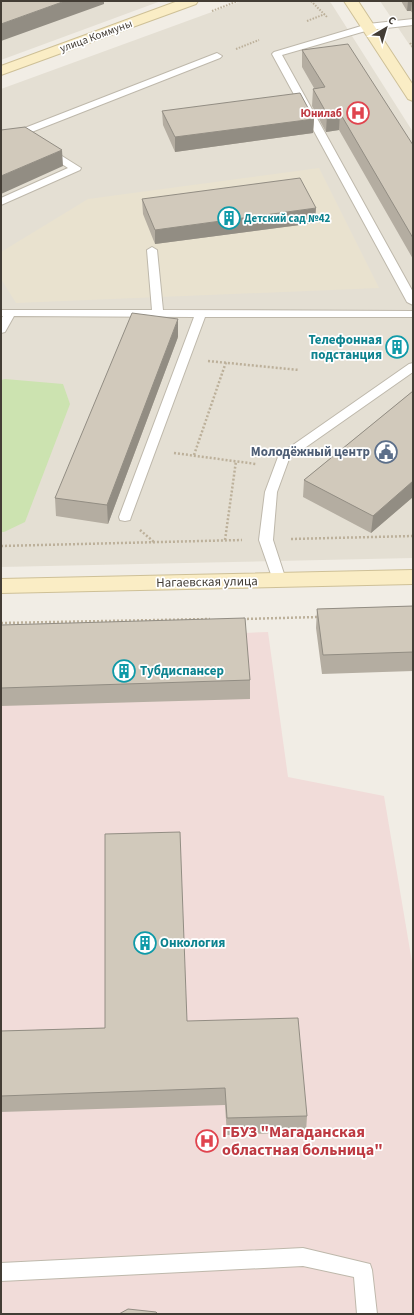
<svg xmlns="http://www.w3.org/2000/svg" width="414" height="1315" font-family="'Source Sans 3',sans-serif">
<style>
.residential{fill:#e4dfd3}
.education{fill:#e9e2cf}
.medical{fill:#f1dcd9}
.green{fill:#cce3b0}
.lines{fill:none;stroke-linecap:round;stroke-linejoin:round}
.lane-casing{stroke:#beb8ab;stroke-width:2}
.secondary-casing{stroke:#cec097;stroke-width:2}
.path-far1{stroke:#bcb09a;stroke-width:2;stroke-dasharray:1.5 1.5;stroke-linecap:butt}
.path{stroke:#bcb09a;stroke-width:2.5;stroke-dasharray:2 2;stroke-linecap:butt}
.lane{fill:#fff;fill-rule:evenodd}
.secondary{fill:#faedc5;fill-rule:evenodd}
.wall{fill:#b4ada1}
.shaded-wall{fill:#928d83}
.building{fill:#d1c9bb;stroke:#928d83}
.labels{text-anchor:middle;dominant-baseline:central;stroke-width:3.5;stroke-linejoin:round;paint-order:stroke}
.far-street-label{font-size:11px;fill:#433d35;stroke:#fff}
.far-health-label{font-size:11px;font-weight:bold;fill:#be3a42;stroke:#fff;text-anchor:end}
.far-culture-label{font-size:11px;font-weight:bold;fill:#0d838f;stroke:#fff;text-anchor:start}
.culture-label{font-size:13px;font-weight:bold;fill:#0d838f;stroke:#fff;text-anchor:start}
.service-label{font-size:13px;font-weight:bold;fill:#4e5e75;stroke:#fff;text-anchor:end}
.street-label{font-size:13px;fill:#433d35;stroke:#fff}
.near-health-label{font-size:16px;font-weight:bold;fill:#be3a42;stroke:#fff;text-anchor:start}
</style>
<rect width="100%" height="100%" fill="#f1ede5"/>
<path class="residential" d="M1 1H161L1 60Z
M242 1H328L331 3 413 132V558L1 567V89Z
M380 1H413V50Z"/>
<path class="education" d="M319 168 379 288 16 303 1 279V252L88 199Z"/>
<path class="medical" d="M268 632 288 777 384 796 413 968V1314H1V643Z"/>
<path class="green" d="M5 379 63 384 70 404 25 522 4 532H1V380Z"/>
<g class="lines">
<g class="lane-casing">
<path id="lane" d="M413 19V25L369 30 282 55 413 292V305L407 302 272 54 274 52 368 24Z
M217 53 222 56 220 58 29 133 34 138 33 140H25L16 133 17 131Z
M46 146 81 168 80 170 1 205V198L68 168 42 151 41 149 42 147Z
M152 247 157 250 163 310 413 311V317H205L131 517 130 520 125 521 120 520 119 517 194 317 14 316 5 332 1 333V319L3 316H1V310H152L147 250Z
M413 363V372L289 459 277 492 273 540 286 580 284 583 279 585 274 583 259 540 265 492 278 457 280 454 409 364Z
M303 1248 370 1264 372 1270 377 1314H357L354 1277 303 1266 1 1281V1263Z"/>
</g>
<g class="secondary-casing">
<path id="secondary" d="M178 1H198L196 4 1 75V66Z
M344 1H358L413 85V101L408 99Z
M413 570V584L1 593V579Z"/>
</g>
<path class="path-far1" d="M311 1 328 18
M212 11 238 1
M307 21 325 14
M410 43 413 47
M236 49 259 40"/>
<path class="path" d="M208 361 299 370
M174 453 256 464
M194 455 226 362
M140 530 154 542
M291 539 413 536
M225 540 236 461
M1 546 242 540
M243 619 318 617
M1 623 210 619"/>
<use href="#lane" class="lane"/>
<use href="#secondary" class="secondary"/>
</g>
<path class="wall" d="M401 1H413V14L411 11H407Z
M302 50 413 145V259L339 130 326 132 312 106 313 89 314 88 302 67Z
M162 111 314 119 313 133 175 152 163 125Z
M142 199 315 223 155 244 143 214Z
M178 337 108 524 56 516 55 498Z
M413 391V497L371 533 303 497 304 480Z
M413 606V671L322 674 316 628 317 609Z
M1 625 250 680V699L1 706Z
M187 1021 307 1116 306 1132 227 1135 225 1105 1 1112V1031L105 1028Z"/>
<path class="shaded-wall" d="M65 1H104V4L1 41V24Z
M408 1H412L411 11H407Z
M340 113 339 130 326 132 327 114Z
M314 119 313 133 175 152V137Z
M62 150 63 166 1 194V176Z
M316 208 315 223 155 244V230Z
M178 319V337L108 524 107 505Z
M413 481V497L371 533 373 516Z"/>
<path class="building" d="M1 1H65L1 24Z
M348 44 413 145V238L340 113 327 114 313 89 325 87 302 50Z
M300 93 314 119 175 137 162 111Z
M25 127 62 150 1 176V130Z
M300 178 316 208 155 230 142 199Z
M132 313 178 319 107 505 55 498Z
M413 391V481L373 516 304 480Z
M413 606V652L323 655 317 609Z
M245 618 250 680 1 688V625Z
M180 832 187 1021 298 1018 307 1116 227 1118 225 1088 1 1096V1031L105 1028V834Z
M128 1309 156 1312 158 1314H119Z"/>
<defs>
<g id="hospital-ring" transform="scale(1.15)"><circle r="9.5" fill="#fff" stroke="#e0444e" stroke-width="1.5"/><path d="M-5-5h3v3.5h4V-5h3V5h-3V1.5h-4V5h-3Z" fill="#e0444e"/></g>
<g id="building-ring" transform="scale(1.15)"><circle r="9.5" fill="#fff" stroke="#0f9aa8" stroke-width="1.5"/><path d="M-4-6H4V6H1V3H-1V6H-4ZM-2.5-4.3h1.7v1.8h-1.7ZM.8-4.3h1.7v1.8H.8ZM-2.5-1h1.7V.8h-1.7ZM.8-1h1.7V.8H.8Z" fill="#0f9aa8"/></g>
<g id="civic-ring" transform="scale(1.15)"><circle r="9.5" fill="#fff" stroke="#5c6f8a" stroke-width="1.5"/><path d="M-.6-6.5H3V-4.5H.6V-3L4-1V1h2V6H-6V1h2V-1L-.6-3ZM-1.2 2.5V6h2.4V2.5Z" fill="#5c6f8a"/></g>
</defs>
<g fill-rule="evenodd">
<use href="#hospital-ring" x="358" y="113"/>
<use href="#building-ring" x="229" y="218"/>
<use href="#building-ring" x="397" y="347"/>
<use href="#civic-ring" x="386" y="452"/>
<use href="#building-ring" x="124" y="671"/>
<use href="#building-ring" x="145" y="943"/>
<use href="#hospital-ring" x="207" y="1141"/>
</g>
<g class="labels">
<g class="far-street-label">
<text transform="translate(96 36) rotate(-20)">улица Коммуны</text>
</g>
<g class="far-health-label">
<text x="342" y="113">Юнилаб</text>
</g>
<g class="far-culture-label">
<text x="244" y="218">Детский сад №42</text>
</g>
<g class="culture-label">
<text x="382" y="340" text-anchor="end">Телефонная<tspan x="382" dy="15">подстанция</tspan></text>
<text x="140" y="671">Тубдиспансер</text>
<text x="160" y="943">Онкология</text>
</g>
<g class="service-label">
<text x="370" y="452">Молодёжный центр</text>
</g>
<g class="street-label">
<text transform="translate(207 582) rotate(-1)">Нагаевская улица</text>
</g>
<g class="near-health-label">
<text x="222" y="1132">ГБУЗ "Магаданская<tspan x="222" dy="18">областная больница"</tspan></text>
</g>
</g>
<rect width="414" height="1315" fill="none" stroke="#433d35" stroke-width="4"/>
<g transform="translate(386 28) rotate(38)" stroke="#ffffff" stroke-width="3" paint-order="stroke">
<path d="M0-3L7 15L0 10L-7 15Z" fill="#433d35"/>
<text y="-6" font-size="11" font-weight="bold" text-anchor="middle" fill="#433d35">С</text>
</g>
</svg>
